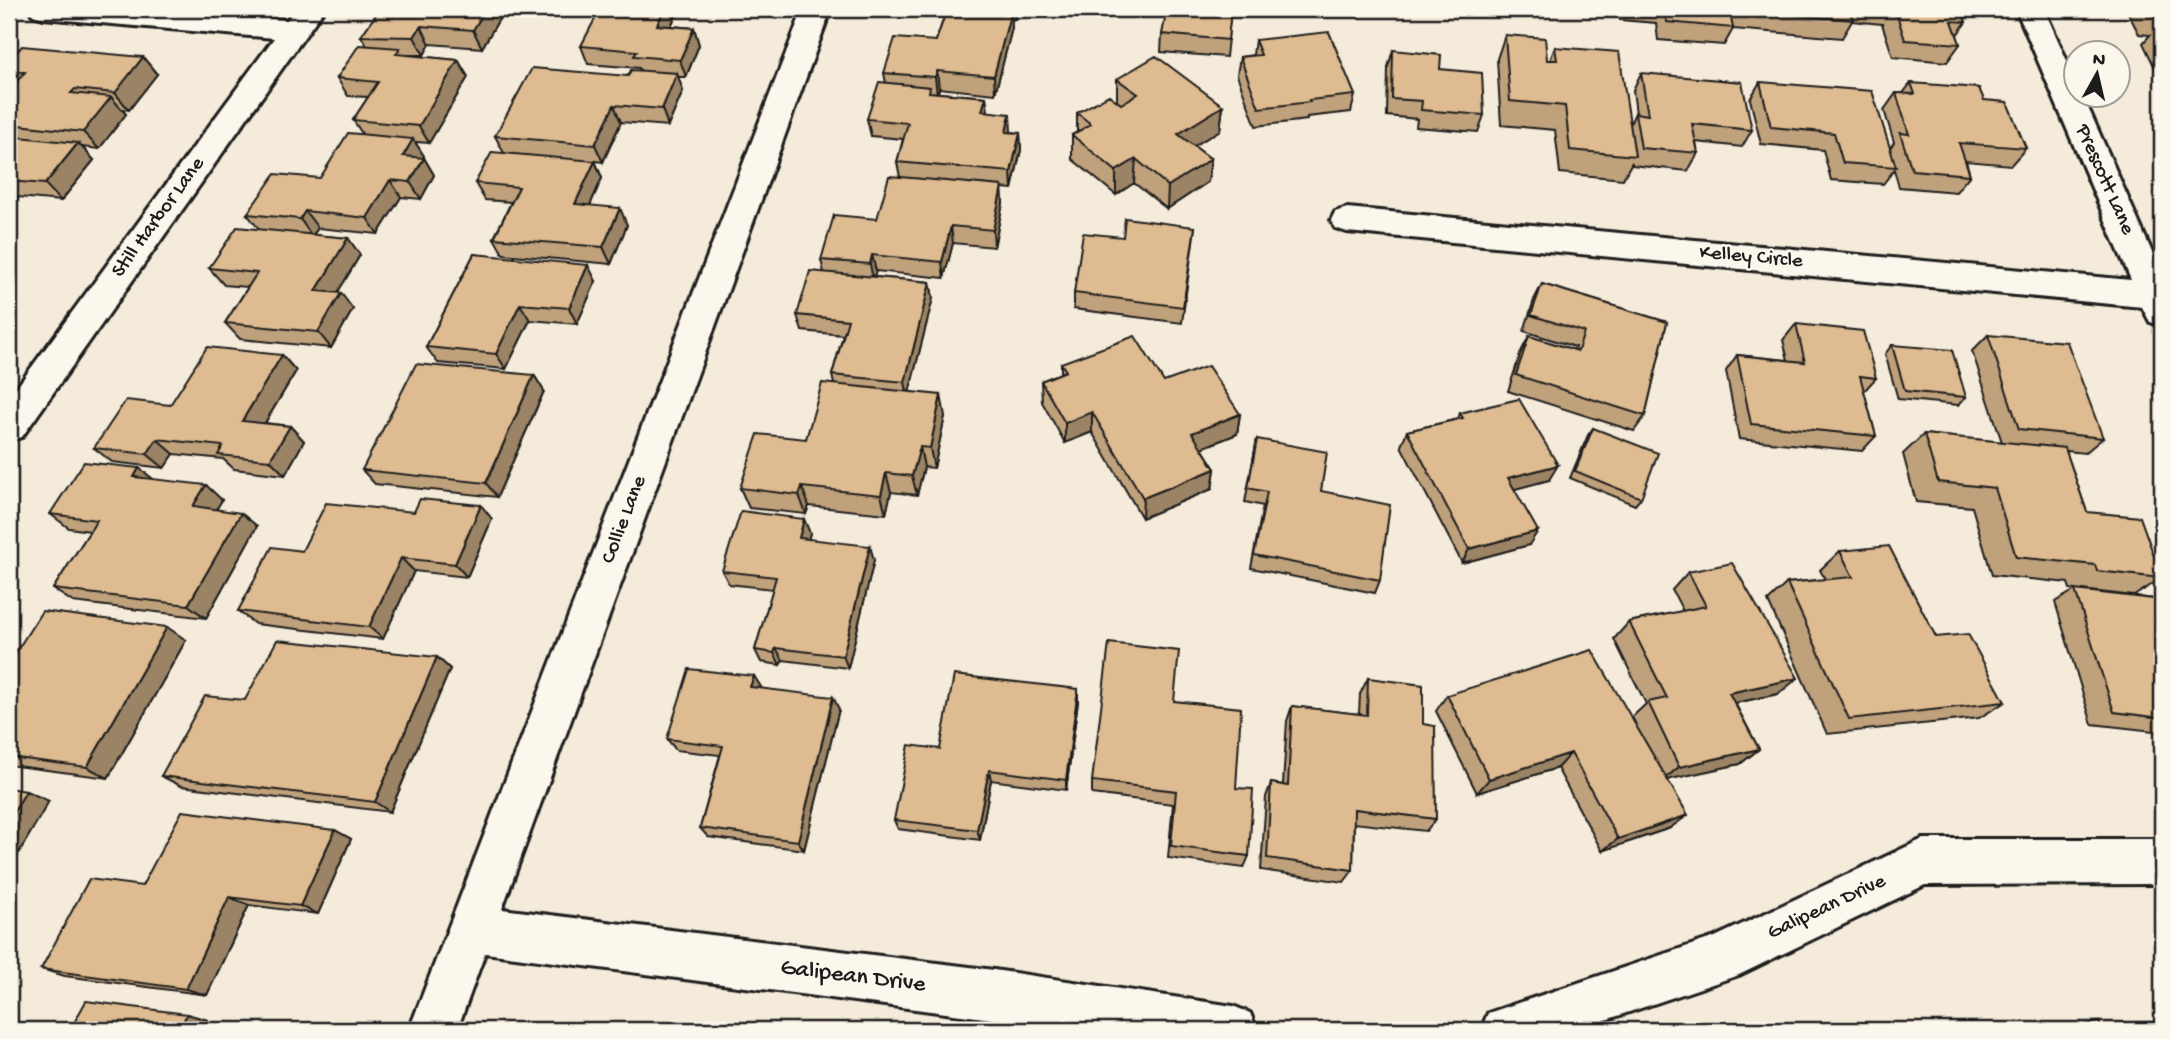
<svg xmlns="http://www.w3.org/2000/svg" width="2171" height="1039" font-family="'Gochi Hand',sans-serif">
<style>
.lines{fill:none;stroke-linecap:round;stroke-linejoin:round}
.street-casing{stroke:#1c1c1c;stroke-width:6}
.street{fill:#fbf7ec;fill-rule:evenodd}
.wall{fill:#bfa17c;stroke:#1c1c1c;stroke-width:2}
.shaded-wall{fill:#9b8365;stroke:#1c1c1c;stroke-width:2}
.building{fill:#debb90;stroke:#1c1c1c;stroke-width:2}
.labels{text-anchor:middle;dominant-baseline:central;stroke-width:5;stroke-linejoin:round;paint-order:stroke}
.street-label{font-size:21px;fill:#1c1c1c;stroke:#fbf7ec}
.near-street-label{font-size:24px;fill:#1c1c1c;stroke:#fbf7ec}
</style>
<rect width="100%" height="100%" fill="#f5ebda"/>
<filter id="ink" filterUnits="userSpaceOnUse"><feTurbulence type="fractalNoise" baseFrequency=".0143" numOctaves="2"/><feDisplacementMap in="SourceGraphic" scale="14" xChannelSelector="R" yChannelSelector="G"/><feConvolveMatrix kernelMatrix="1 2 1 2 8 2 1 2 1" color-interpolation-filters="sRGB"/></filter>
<g filter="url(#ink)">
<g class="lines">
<g class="street-casing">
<path id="street" d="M29 9H152L287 20 295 9H324L22 437 9 441V398L274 38 43 18 33 15Z
M803 9H831L502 909 994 970 1233 1006 1250 1013 1257 1030H1076L485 953 457 1030H409Z
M2016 9H2044L2076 81V94H2082L2162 275V326L2150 322 2142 307 1347 232 1335 228 1331 220 1335 212 1347 208 2131 280Z
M1923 839H2162V884L1925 885 1739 975 1576 1030H1481L1488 1013 1715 937Z"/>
</g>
<use href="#street" class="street"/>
</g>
<path class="wall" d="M380 9H505L482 48 430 44 424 55H406L458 60 468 77 429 143 415 142 424 156 423 158H424L434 175 421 199 401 197 378 234 318 228 313 235 348 238 360 255 337 293 353 309 331 348 240 339 225 323 248 287 224 285 209 268 259 229 247 214 320 178 363 135 353 120 368 97 348 96 337 78 367 46 361 36Z
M679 9 671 26 694 28 699 45 686 77H678L683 91 668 126 621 122 603 162 595 161 602 178 590 205 627 225 611 264 503 254 494 238 511 202 485 200 475 183 504 153 495 136 640 70 639 68 588 64 581 46Z
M923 9H1018L1015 20 1011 19 1012 28 995 94 939 88 938 93 986 97 988 112 1011 132 1020 133 1021 150 1012 189 1002 188 1003 203 994 247 953 243 944 278 876 271 874 277 930 282 933 298 909 392 945 416 934 468 924 467 917 495 891 492 886 514 809 506 806 514 749 508 740 488 806 439 834 384 832 375 843 335 802 331 797 315 824 272 821 260 877 219 900 177 897 162 903 139 871 136 867 119 886 83 884 73 936 41 945 14 923 12Z
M1231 9 1226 57 1161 52 1162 34Z
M1563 9H1600L1599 11Z
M1618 9H1961L1966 22 1957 35 1960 44 1947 62 1893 57 1882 24 1852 21 1842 38 1733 29 1724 45 1658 40 1656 23 1620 20Z
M2126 9H2162V78H2160L2143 43 2150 35 2139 34Z
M1505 35 1547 60H1550L1555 47 1630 124 1635 113 1636 114 1633 90 1641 73 1752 130 1742 147 1696 142 1698 153 1688 171 1632 165V162L1623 179 1560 173 1555 130 1501 125 1497 59Z
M1255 40 1355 95 1351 112 1307 117V120L1256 126 1237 75 1240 57 1253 55Z
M1393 50 1440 69 1484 115 1478 132 1416 127 1417 119 1387 116 1388 67Z
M9 61 157 74 129 110 122 109 126 114 99 149 82 147 94 160 61 201 18 197 9 208V90L14 84 9 79Z
M1117 79 1223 106 1220 130 1194 146 1211 159 1208 182 1167 209 1134 183 1116 195 1072 159V135L1077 132V113L1117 101Z
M1760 82 1890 148 1894 142 1884 110 1896 93H1903L1911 83 1984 100 2026 148 2011 165 1966 161 1970 175 1956 192 1899 187 1894 170 1883 184 1831 180 1823 150 1761 144 1750 99Z
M1195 227 1182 323 1074 309V293L1123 237Z
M474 254 596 281 577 324 530 320 506 369 438 363 426 347Z
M1542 284 1667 322 1645 416 1634 431 1508 391 1521 352 1529 336 1574 350 1575 347 1524 331 1534 300Z
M1796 324 1876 378 1864 391 1876 436 1862 451 1739 439 1726 371 1737 355 1788 360 1783 340Z
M1988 335 2103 438 2085 453 2066 451 2087 512 2162 578 2134 596 2082 590 2162 600V732L2092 724 2055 602 2075 590 2070 589 2068 583 1992 575 1972 507 1916 502 1903 454 1924 434 2002 442 1972 351Z
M1892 345 1966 397 1958 405 1898 399 1885 354Z
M282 355 296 371 265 423 290 426 304 441 285 475 234 469 223 459 174 454 164 468 112 462 94 448 170 405Z
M1061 363 1164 382 1240 414 1237 434 1202 448 1215 469 1212 489 1142 518 1092 432 1065 443 1042 402 1041 381 1061 373Z
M534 375 544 391 497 497 375 484 362 470Z
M1460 413 1549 480 1514 489 1529 545 1462 563 1401 446 1407 431 1458 419Z
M1593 428 1641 498 1635 505 1570 478 1588 435Z
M1257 439 1321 491 1380 580 1375 593 1251 568 1263 506 1245 502Z
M139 468 154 480 222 500 216 509 257 526 206 618 73 602 53 589 90 531 69 528 50 514Z
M414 512 492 519 467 577 414 571 383 639 255 624 238 611 302 551Z
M810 533 808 539 874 560 848 668 783 660 780 665 761 662 755 650 773 589 729 584 722 571Z
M1840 551 1936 637 2005 702 1979 718 1827 734 1768 601 1787 583 1825 579 1820 570Z
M1688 572 1778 694 1735 703 1759 749 1740 764 1667 779 1670 828 1602 851 1557 768 1477 793 1436 711 1447 695 1635 723 1632 717 1646 704 1614 639 1629 622 1683 611 1672 590Z
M186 640 108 778 9 765V663Z
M437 657 450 669 390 812 181 786 161 776 245 700Z
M754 676 760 688 839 709 804 850 708 837 700 828 720 755 676 750 667 739Z
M1368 678 1423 724 1436 819 1426 831 1354 823 1353 870 1344 882 1261 870 1266 797 1271 783 1283 785 1287 721 1292 706 1359 714 1360 694Z
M1078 689V701L1066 790 991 780 980 840 898 829 894 820 940 749Z
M1174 701 1236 788 1249 856 1244 868 1168 858 1173 804 1092 794V781Z
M335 830 351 839 318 914 249 905 207 995 65 976 41 969Z
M2122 1023 2162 1030H2058L2101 1027Z"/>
<path class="shaded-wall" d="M486 9H505L482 48 473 30Z
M664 9H679L663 42 657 25Z
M1015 9H1018L1015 20Z
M1011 11 1012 28 995 94 994 76Z
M421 26 430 44 424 55 414 37Z
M694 28 699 45 686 77 680 60Z
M143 57 157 74 129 110 115 93Z
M458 60 468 77 429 143 419 126Z
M937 71 939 88 937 95 935 77Z
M677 73 683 91 668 126 662 109Z
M111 97 126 114 99 149 83 132Z
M986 97 988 114 982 111Z
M614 105 621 122 603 162 595 145Z
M1223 106 1220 130 1176 157 1178 134Z
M1010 114 1011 131 1007 149 1006 132Z
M1020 133 1021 150 1012 189 1011 172Z
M413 139 424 156 414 173 403 156Z
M78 143 94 160 61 201 45 184Z
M424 158 434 175 421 199 410 182Z
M1136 159 1134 183 1116 195V171Z
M1211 159 1208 182 1167 209 1168 186Z
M595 161 602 178 583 221 575 204Z
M390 180 401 197 378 234 367 218Z
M1002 186 1003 203 994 247 993 230Z
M9 187 18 197 9 208Z
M620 208 627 225 611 264 603 247Z
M305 211 318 228 312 236 300 219Z
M951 226 953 243 944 278 942 262Z
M348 238 360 255 329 307 316 291Z
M872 255 876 271 873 280 870 264Z
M588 265 596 281 577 324 569 308Z
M930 282 933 298 908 397 905 382Z
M341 293 353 309 331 348 318 332Z
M520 304 530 320 506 369 496 354Z
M282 355 296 371 257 436 242 421Z
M534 375 544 391 497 497 486 483Z
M941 395 945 416 934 468 930 448Z
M1092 412V432L1065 443V423Z
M1240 414 1237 434 1189 453 1192 433Z
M290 426 304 441 285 475 270 460Z
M157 439 174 454 164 468 147 454Z
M920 447 924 467 917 495 912 476Z
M1558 465 1549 480 1500 493 1508 478Z
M139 468 157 482 134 477Z
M1215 469 1212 489 1142 518 1143 498Z
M886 473 891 492 886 514 881 495Z
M206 485 222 500 210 520 193 506Z
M802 487 809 506 806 514 799 495Z
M481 505 492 519 467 577 455 564Z
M241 513 257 526 206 618 188 605Z
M804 519 810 533 805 552 799 538Z
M1538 531 1529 545 1462 563 1469 549Z
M870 546 874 560 848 668 843 656Z
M401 558 414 571 383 639 369 627Z
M167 627 186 640 108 778 87 767Z
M776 648 783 660 780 665 774 653Z
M437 657 450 669 390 812 375 802Z
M754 676 761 687 757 699 750 687Z
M1798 678 1778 694 1711 708 1729 693Z
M1078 689V701L1066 790V780Z
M833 697 839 709 804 850 798 841Z
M1759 749 1740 764 1662 781 1679 767Z
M1571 753 1557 768 1477 793 1489 779Z
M989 770 991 780 980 840 977 830Z
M26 791 49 801 9 870V820Z
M1688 815 1670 828 1602 851 1618 839Z
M335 830 351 839 318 914 300 906Z
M229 897 249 905 207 995 186 989Z
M187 1014 208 1020 203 1030H179Z"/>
<path class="building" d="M380 9H486L473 30 421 26 414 37 361 36Z
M600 9H664L657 25 694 28 680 60 634 56 637 51 581 46Z
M947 9H989L1011 11 994 76 937 71 935 77 884 73 895 38 936 41Z
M1167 9H1231L1228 40 1162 34Z
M1664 9H1729L1733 28 1667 22Z
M1739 9H1849L1853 20 1740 11Z
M1895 9H1961L1966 22 1952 21 1960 44 1905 40Z
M2150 9H2162V17H2154Z
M1329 32 1355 95 1309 100 1310 102 1259 108 1240 57 1261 55 1255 40Z
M1505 35 1545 38 1547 60H1557L1555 47 1619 52 1635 156 1570 150 1565 106 1510 101Z
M359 45 400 48 396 54 458 60 419 126 353 120 378 82 337 78Z
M22 46 143 57 115 93 75 89 71 93 111 97 83 132 9 124V90L25 72 9 71V61Z
M1393 50 1441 55 1440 69 1482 73 1484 115 1421 110 1422 101 1392 99Z
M1156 56 1223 106 1178 134 1211 159 1168 186 1136 159 1116 171 1072 135 1091 124 1077 113 1109 95 1121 104 1138 94 1117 79Z
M532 68 628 76 631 70 677 73 662 109 614 105 595 145 495 136Z
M1641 73 1742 82 1752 130 1692 124 1698 153 1641 148 1635 113 1648 115Z
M879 82 930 87 929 92 986 97 982 111 1010 114 1006 132 1020 133 1011 172 897 162 908 123 867 119Z
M1760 82 1872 91 1896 167 1843 163 1834 133 1771 127Z
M1911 83 1979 88 1984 100 2007 102 2026 148 1959 143 1970 175 1912 170 1900 133 1909 134 1896 93 1915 94Z
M348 133 413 139 403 156 424 158 410 182 390 180 367 218 305 211 300 219 247 214 275 174 320 178Z
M9 136 78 143 45 184 9 181Z
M492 152 595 161 575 204 620 208 603 247 494 238 519 187 475 183Z
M889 176 1002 186 993 230 951 226 942 262 872 255 870 264 821 260 834 215 877 219Z
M1125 218 1195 227 1183 307 1074 293 1083 233 1123 237Z
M237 227 348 238 316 291 341 293 318 332 225 323 257 273 209 268Z
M474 254 588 265 569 308 520 304 496 354 426 347Z
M810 271 930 282 905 382 832 375 848 320 797 315Z
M1542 284 1667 322 1645 416 1516 375 1529 336 1578 351 1584 332 1531 315Z
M1796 324 1863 331 1876 378 1860 376 1876 436 1751 424 1737 355 1805 362Z
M1988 335 2067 342 2103 438 2019 429Z
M1135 336 1164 382 1208 366 1240 414 1192 433 1215 469 1143 498 1092 412 1065 423 1041 381 1066 371 1061 363Z
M1892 345 1952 350 1966 397 1905 391Z
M207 347 282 355 242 421 290 426 270 460 218 455 223 446 157 439 147 454 94 448 126 400 170 405Z
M416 364 534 375 486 483 362 470Z
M822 383 941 395 930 448 920 447 912 476 886 473 881 495 802 487 799 495 740 488 758 434 806 439Z
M1519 399 1558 465 1508 478 1538 531 1469 549 1407 431 1463 418 1460 413Z
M1593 428 1658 453 1641 498 1575 471Z
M1924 434 2065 448 2087 512 2140 517 2162 578 2097 571 2095 565 2016 557 1995 488 1938 482Z
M1257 439 1327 452 1321 491 1390 505 1380 580 1254 555 1267 492 1248 488Z
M84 462 139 468 134 477 206 485 193 506 241 513 188 605 53 589 97 520 50 514Z
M420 499 481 505 455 564 401 558 369 627 238 611 272 547 302 551 326 503 414 512Z
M741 511 804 519 799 538 870 546 843 656 776 648 774 653 755 650 776 577 722 571Z
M1889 546 1936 637 1968 634 2005 702 1849 719 1787 583 1853 577 1840 551Z
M1732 563 1798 678 1729 693 1759 749 1679 767 1648 702 1667 698 1629 622 1706 606 1688 572Z
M2075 590 2162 600V718L2114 712Z
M42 611 167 627 87 767 9 757V663Z
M277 640 437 657 375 802 161 776 205 696 245 700Z
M1109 643 1179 651 1174 701 1241 708 1236 788 1253 789 1249 856 1171 846 1176 791 1092 781Z
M1592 650 1688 815 1618 839 1571 753 1489 779 1447 695Z
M689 669 754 676 750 687 833 697 798 841 700 828 723 746 667 739Z
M954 675 1078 689 1066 780 989 770 977 830 894 820 909 745 940 749Z
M1368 678 1423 685V724L1435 726 1436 819 1354 809 1353 870 1267 858 1271 783 1288 786 1292 706 1367 715Z
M9 788 26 791 9 820Z
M182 811 335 830 300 906 229 897 186 989 41 969 89 879 142 886Z
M86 1001 187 1014 179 1030H70Z
M2099 1022 2103 1030H2058Z
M2162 1022V1030H2126L2122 1023Z"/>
</g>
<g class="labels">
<g class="street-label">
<text transform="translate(2104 180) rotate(66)">Prescott Lane</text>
<text transform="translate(159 218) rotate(-54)">Still Harbor Lane</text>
<text transform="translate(1751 258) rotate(5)">Kelley Circle</text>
<text transform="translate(625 520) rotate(-69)">Collie Lane</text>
<text transform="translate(1827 908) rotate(-25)">Galipean Drive</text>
</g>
<g class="near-street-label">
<text transform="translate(853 977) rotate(7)">Galipean Drive</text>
</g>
</g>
<rect width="2171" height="1039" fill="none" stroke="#fbf7ec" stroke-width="35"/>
<rect x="18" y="18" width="2136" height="1004" fill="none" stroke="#1c1c1c" stroke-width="2.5" filter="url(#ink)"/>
<g transform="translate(2097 74) rotate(8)"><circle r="33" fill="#fbf7ec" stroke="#a29f99" stroke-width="2"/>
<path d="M0-5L12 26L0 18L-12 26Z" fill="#1c1c1c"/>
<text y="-10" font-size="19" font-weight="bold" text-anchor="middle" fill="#1c1c1c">N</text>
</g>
</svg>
